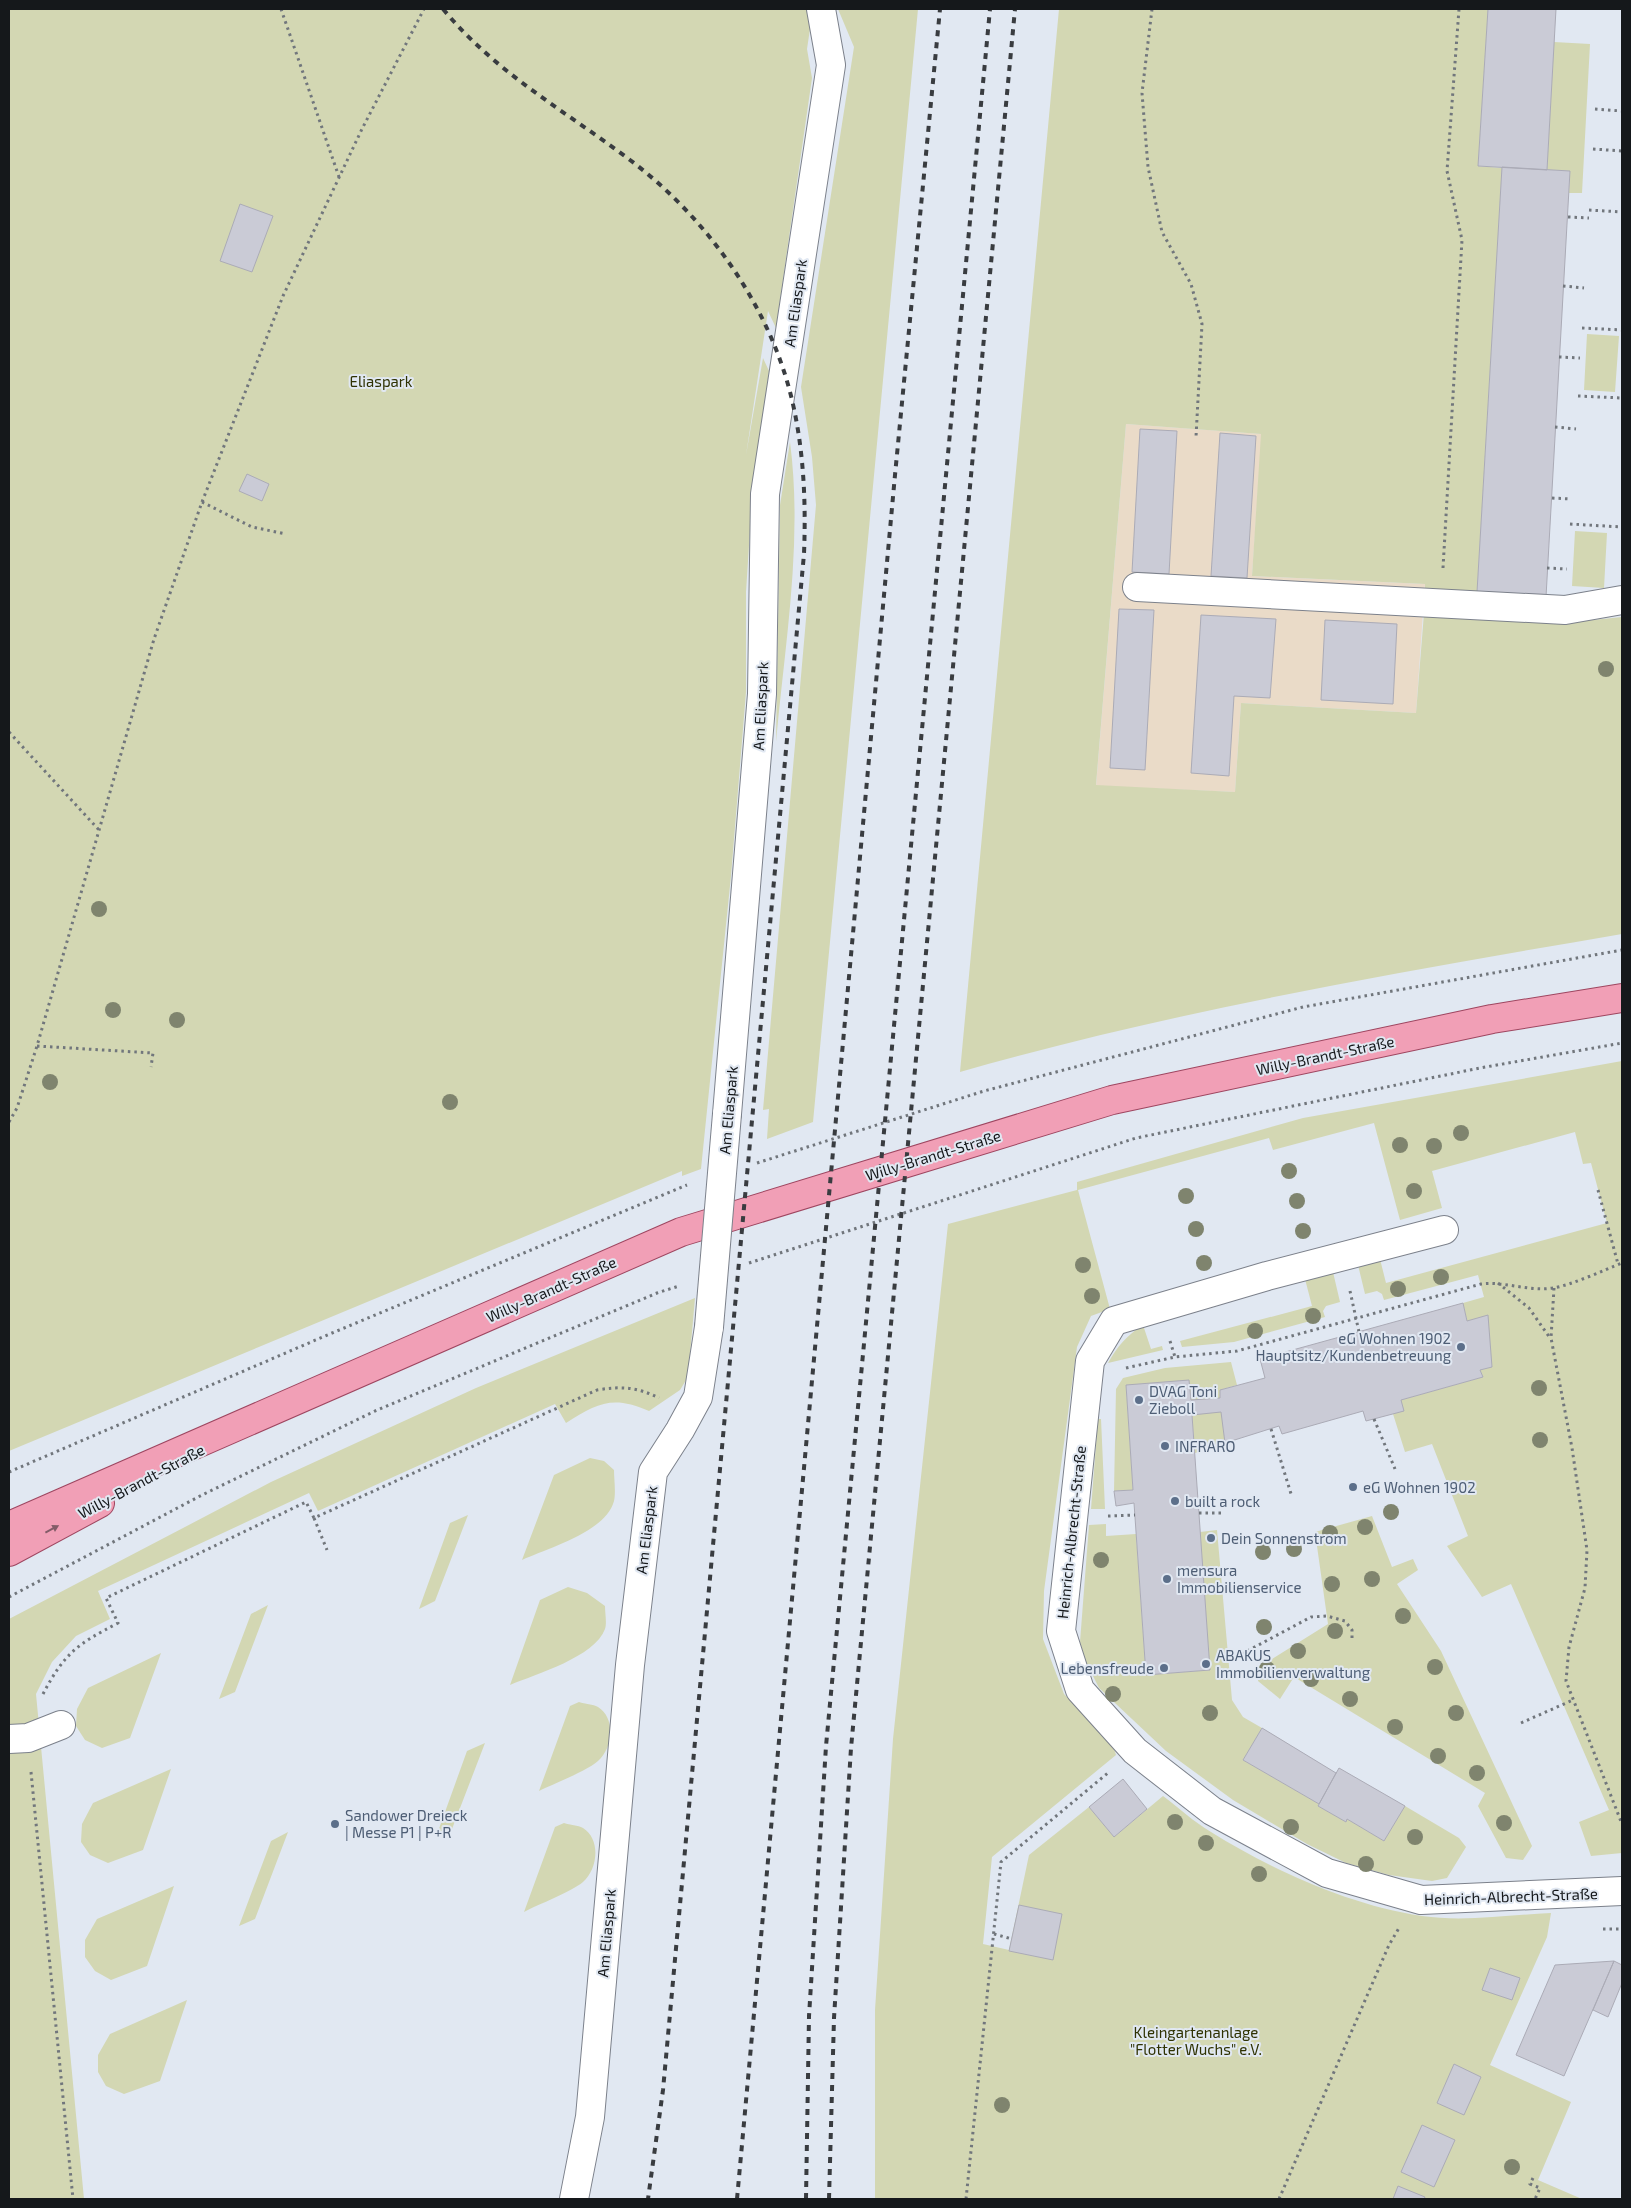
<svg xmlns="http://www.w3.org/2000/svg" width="1631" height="2208" font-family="'Exo 2',sans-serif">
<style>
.industrial{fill:#eadbc8}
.green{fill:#d3d7b3}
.building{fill:#cacbd6;stroke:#ababb6}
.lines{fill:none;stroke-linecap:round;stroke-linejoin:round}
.minor-casing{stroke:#7c818b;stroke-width:30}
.major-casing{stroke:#9e4660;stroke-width:30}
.path{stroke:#71767c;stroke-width:3;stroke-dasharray:2.5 4;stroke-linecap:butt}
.minor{stroke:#fff;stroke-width:28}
.major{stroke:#f19fb6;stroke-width:28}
.rail{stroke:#393c40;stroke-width:4;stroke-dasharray:6 6;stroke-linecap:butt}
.minor-bridge-casing{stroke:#7c818b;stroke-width:30;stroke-linecap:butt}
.minor-bridge{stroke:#fff;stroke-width:28}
.tree{fill:#7f846e}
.oneway{fill:#835c68}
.service-dot{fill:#5c6f8a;stroke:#e1e8f2;stroke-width:2}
.labels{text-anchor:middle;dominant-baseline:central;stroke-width:4;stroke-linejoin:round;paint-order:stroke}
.street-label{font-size:15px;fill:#15181b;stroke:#e1e8f2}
.park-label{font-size:15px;fill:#2f3202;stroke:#e1e8f2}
.service-label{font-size:15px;fill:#4e5e75;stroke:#e1e8f2;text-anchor:start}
</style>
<rect width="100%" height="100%" fill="#e1e8f2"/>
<path class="industrial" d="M1126 424 1262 434 1252 576 1425 584 1416 713 1241 703 1235 792 1096 786Z"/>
<path class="green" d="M9 9H813L807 49 812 78 776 328 768 311 746 455 763 358 769 371 752 499 746 592V692L731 876 701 1169 682 1176V1171L9 1451Z
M838 9H918L813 1122 767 1139 769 1109 763 1110 816 505 812 457 801 387 854 47Z
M1059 9H1488L1478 166 1502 168 1477 592 1425 590V584L1252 576 1261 434 1126 424 1096 785 1235 792 1241 703 1416 713 1424 613 1563 623 1622 617V934C1400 972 1177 1010 960 1072Z
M1554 42 1590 44 1582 193H1569L1570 171 1547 170Z
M1587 334 1619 336 1615 392 1584 390Z
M790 442C803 541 785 643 776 742L780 505Z
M1575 531 1607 533 1604 588 1572 586Z
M1622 1061V1853L1591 1856 1579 1822 1609 1810 1511 1584 1482 1597 1447 1546 1468 1536 1432 1444 1405 1452 1393 1414 1401 1400 1483 1377 1480 1370 1492 1367 1487 1316 1467 1321 1463 1303 1484 1297 1478 1275 1384 1300 1382 1294 1377 1291 1365 1294 1358 1265 1380 1259 1386 1283 1607 1223 1591 1163 1583 1164 1575 1132 1432 1171 1442 1208 1400 1220 1374 1123 1273 1150 1269 1138 1078 1190 1110 1309 1091 1316 1077 1347 1044 1591 1043 1639 1064 1694 1112 1742 1116 1755 992 1857 983 1944 1009 1950 1029 1855 1089 1807 1114 1837 1163 1796C1179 1808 1194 1822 1211 1832 1274 1871 1349 1905 1422 1916 1463 1922 1509 1915 1551 1913L1547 1937 1490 2065 1571 2102 1538 2180 1582 2199H875V2010L893 1739 948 1224 1077 1190V1182L1303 1118Z
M1333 1272 1340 1302 1326 1306 1323 1311 1325 1317 1234 1342 1182 1347 1180 1341 1312 1306 1305 1279Z
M695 1298 688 1377 680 1390 649 1411C613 1395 597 1403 566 1423L555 1404 318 1511 309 1493 98 1591 110 1619 76 1636 52 1662 36 1694 84 2199H9V1619L271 1482 476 1388Z
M1143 1325 1151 1349 1162 1346 1163 1350 1108 1363C1117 1347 1127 1335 1143 1325Z
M1231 1362 1237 1385 1220 1390 1225 1443 1195 1453 1189 1381 1126 1386 1133 1490 1114 1491 1116 1389 1123 1378 1165 1368Z
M1098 1419H1101L1105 1509H1091Z
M590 1458 604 1461 614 1470C614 1479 616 1492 614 1501 606 1532 548 1548 522 1560L554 1475Z
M468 1515 435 1601 419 1609 450 1523Z
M1372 1516 1392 1567 1413 1559 1418 1570 1397 1584 1441 1651 1532 1846 1523 1860 1506 1858 1478 1806 1485 1793 1294 1677 1280 1699 1258 1681 1259 1667 1328 1624 1315 1532Z
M1106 1524V1536L1136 1534 1146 1675 1210 1670 1200 1532 1217 1530 1232 1700 1243 1717 1262 1728 1243 1760 1319 1804 1318 1806 1346 1822 1347 1819 1384 1841 1405 1806 1459 1838 1466 1847 1447 1878 1432 1881 1389 1875 1346 1863 1307 1844 1233 1800 1166 1751 1099 1688 1086 1662 1080 1642 1089 1525Z
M568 1587 587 1593 605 1606C605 1613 607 1623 605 1629 595 1657 536 1674 510 1685L540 1600Z
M268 1605 235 1692 219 1699 251 1614Z
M161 1653 130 1738 102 1748 85 1740 76 1726 77 1709 88 1688Z
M579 1702C585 1704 593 1704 598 1707 616 1718 613 1748 598 1761 585 1772 555 1783 539 1791L570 1706Z
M485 1743 452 1829 436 1837 467 1751Z
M171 1769 143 1850 108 1863 90 1855 81 1842 82 1824 93 1803Z
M564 1823C570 1825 578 1825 583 1828 601 1839 598 1869 583 1882 571 1892 539 1904 524 1912L555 1827Z
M288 1832 255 1919 239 1926 271 1841Z
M174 1886 147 1966 111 1980 95 1971 85 1957V1940L97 1919Z
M187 2000 160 2081 124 2094 106 2086 98 2072V2055L110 2034Z"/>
<path class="building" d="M1488 9H1556L1547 170 1478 166Z
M1502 167 1570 171 1546 597 1477 592Z
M240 204 273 216 252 272 220 261Z
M1140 429 1177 431 1169 574 1132 572Z
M1220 433 1256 436 1247 578 1211 576Z
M247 474 269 484 262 501 239 491Z
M1119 609 1154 610 1145 770 1110 768Z
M1201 615 1276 619 1270 698 1234 696 1229 776 1191 773Z
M1325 620 1397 624 1393 704 1321 700Z
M1463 1303 1467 1321 1488 1315 1492 1367 1480 1370 1483 1377 1401 1400 1404 1411 1366 1421 1363 1411 1282 1434 1279 1426 1225 1443 1221 1412 1192 1415 1210 1670 1146 1675 1134 1503 1116 1506 1114 1491 1133 1490 1126 1385 1189 1380 1191 1400 1220 1398V1390L1265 1378 1260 1359Z
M1262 1728 1336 1773 1319 1804 1243 1760Z
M1339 1768 1405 1806 1384 1841 1347 1819 1346 1822 1318 1806Z
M1123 1779 1147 1809 1114 1837 1089 1807Z
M1019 1905 1062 1914 1053 1960 1009 1951Z
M1614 1961 1622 1965V1983L1608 2017 1593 2010Z
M1614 1961 1564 2076 1516 2055 1555 1965Z
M1490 1968 1520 1978 1512 2000 1482 1990Z
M1454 2064 1481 2077 1464 2115 1437 2103Z
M1422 2125 1455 2140 1434 2187 1401 2172Z
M1398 2186 1425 2197 1424 2199H1393Z"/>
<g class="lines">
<g class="minor-casing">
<path id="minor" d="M1137 587 1565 610 1622 600
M727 1114 762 694 765 494 831 65 821 9
M1444 1230 1267 1276 1114 1321 1090 1361 1061 1631 1080 1690 1135 1751 1212 1811 1327 1873 1421 1900 1622 1891
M9 1739 28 1738 61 1725
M574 2199 590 2117 630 1665 653 1472 680 1430 698 1397 709 1327"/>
</g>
<g class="major-casing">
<path id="major" d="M9 1526 681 1232 1112 1100 1492 1019 1622 998
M9 1552 100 1503"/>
</g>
<path class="path" d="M281 9 339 177
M1152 9 1142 93 1148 167 1162 232 1191 284 1202 324 1196 437
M1595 109 1622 111
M1593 149 1622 151
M1589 210 1622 212
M1568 217 1589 218
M1563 286 1584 288
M1582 328 1622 330
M1559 357 1580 358
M1578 396 1622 398
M1555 427 1576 429
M1552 498 1571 499
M202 502 252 527 286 534
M1570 524 1622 527
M1443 568 1462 240 1447 171 1459 9
M1547 568 1567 569
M9 732 99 830
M37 1046 153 1053 151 1067
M9 1122 17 1108 37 1046 154 639 202 502 283 296 362 129 424 9
M757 1163 984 1091 1303 1007 1622 950
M1598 1190 1618 1264
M749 1263 1136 1138 1480 1068 1622 1043
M1498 1283 1529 1308 1550 1338
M1554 1288 1551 1338 1572 1448 1587 1550 1585 1588 1569 1647 1566 1681 1622 1824
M1350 1291 1359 1332
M1170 1341 1175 1357
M1126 1368 1175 1357 1237 1351 1481 1284C1505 1281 1529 1292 1553 1288 1572 1285 1604 1270 1622 1263
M1374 1419 1395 1469
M1271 1429 1292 1497
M9 1472 332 1333 687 1185
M1199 1513H1224
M1108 1516 1135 1515
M314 1518 327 1550
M9 1597 202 1495 375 1411 657 1293 679 1286
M1236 1657 1311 1617 1327 1616 1345 1621 1352 1630V1641
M43 1694C65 1652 78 1644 118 1623L106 1598 306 1502 314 1518 597 1390C621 1386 637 1387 659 1398
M1521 1723 1573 1700
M31 1772 73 2199
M1603 1929H1622
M994 1934 1012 1939
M1533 2178 1530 2184 1540 2188 1535 2199
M966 2199 1001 1862 1109 1772
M1279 2199 1389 1945 1399 1928"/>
<use href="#minor" class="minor"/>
<use href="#major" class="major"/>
<path class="rail" d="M443 9C497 74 564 110 630 160 707 218 770 306 792 400 804 451 806 503 804 554L663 2090 648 2199
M737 2199 895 475 940 9
M806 2199 809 2016 826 1746 990 9
M829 2199 834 2018 851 1748 1015 9"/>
<g class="minor-bridge-casing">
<path id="minor-bridge" d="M709 1327 727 1114"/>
</g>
<use href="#minor-bridge" class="minor-bridge"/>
</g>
<g class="tree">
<circle cx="1606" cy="669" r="8"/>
<circle cx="99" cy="909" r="8"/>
<circle cx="113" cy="1010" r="8"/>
<circle cx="177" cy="1020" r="8"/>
<circle cx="50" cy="1082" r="8"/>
<circle cx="450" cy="1102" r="8"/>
<circle cx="1461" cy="1133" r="8"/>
<circle cx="1400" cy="1145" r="8"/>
<circle cx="1434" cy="1146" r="8"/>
<circle cx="1289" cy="1171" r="8"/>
<circle cx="1414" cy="1191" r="8"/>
<circle cx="1186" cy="1196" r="8"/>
<circle cx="1297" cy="1201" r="8"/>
<circle cx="1196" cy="1229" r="8"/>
<circle cx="1303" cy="1231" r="8"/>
<circle cx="1204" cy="1263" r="8"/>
<circle cx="1083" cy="1265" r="8"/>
<circle cx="1441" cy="1277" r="8"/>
<circle cx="1398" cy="1289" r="8"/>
<circle cx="1092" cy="1296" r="8"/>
<circle cx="1313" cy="1316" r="8"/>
<circle cx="1255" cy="1331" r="8"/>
<circle cx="1539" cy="1388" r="8"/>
<circle cx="1540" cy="1440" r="8"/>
<circle cx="1391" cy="1512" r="8"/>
<circle cx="1365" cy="1527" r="8"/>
<circle cx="1330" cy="1533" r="8"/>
<circle cx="1294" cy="1549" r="8"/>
<circle cx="1263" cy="1552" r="8"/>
<circle cx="1101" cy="1560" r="8"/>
<circle cx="1372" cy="1579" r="8"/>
<circle cx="1332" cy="1584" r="8"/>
<circle cx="1403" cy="1616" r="8"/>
<circle cx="1264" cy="1627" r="8"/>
<circle cx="1335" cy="1631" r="8"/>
<circle cx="1298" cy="1651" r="8"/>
<circle cx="1435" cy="1667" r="8"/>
<circle cx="1267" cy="1669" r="8"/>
<circle cx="1311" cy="1679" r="8"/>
<circle cx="1113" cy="1694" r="8"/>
<circle cx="1350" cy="1699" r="8"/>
<circle cx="1210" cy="1713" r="8"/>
<circle cx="1456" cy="1713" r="8"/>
<circle cx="1395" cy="1727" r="8"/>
<circle cx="1438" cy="1756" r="8"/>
<circle cx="1477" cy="1773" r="8"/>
<circle cx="1175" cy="1822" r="8"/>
<circle cx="1504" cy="1823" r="8"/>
<circle cx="1291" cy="1827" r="8"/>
<circle cx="1415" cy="1837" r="8"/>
<circle cx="1206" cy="1843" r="8"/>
<circle cx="1366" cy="1864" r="8"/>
<circle cx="1259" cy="1874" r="8"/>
<circle cx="1002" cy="2105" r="8"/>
<circle cx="1512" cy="2167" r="8"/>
</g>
<defs><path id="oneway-solid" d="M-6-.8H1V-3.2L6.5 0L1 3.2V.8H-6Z" transform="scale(1.25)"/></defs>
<use class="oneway" href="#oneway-solid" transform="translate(52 1529) rotate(-28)"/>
<g class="service-dot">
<circle cx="1461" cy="1347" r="5"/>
<circle cx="1139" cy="1400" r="5"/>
<circle cx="1165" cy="1446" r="5"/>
<circle cx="1353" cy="1487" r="5"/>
<circle cx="1175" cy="1501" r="5"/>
<circle cx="1211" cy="1538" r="5"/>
<circle cx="1167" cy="1579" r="5"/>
<circle cx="1206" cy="1664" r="5"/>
<circle cx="1164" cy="1668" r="5"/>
<circle cx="335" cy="1824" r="5"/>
</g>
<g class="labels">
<g class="street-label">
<text transform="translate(795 303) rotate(-82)">Am Eliaspark</text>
<text transform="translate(760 706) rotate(-87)">Am Eliaspark</text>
<text transform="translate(1325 1055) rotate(-12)">Willy-Brandt-Straße</text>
<text transform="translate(728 1110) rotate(-85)">Am Eliaspark</text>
<text transform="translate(933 1155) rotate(-17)">Willy-Brandt-Straße</text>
<text transform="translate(551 1289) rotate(-24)">Willy-Brandt-Straße</text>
<text transform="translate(141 1481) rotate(-28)">Willy-Brandt-Straße</text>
<text transform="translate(646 1530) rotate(-83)">Am Eliaspark</text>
<text transform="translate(1071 1532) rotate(-84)">Heinrich-Albrecht-Straße</text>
<text transform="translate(1511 1896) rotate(-2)">Heinrich-Albrecht-Straße</text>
<text transform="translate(606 1933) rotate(-85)">Am Eliaspark</text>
</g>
<g class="park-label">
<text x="381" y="381">Eliaspark</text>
<text x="1196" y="2032">Kleingartenanlage<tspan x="1196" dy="17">"Flotter Wuchs" e.V.</tspan></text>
</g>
<g class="service-label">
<text x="1451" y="1338" text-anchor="end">eG Wohnen 1902<tspan x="1451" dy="17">Hauptsitz/Kundenbetreuung</tspan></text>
<text x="1149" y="1391">DVAG Toni<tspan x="1149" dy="17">Zieboll</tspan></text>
<text x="1175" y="1446">INFRARO</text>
<text x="1363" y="1487">eG Wohnen 1902</text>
<text x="1185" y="1501">built a rock</text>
<text x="1221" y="1538">Dein Sonnenstrom</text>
<text x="1177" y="1570">mensura<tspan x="1177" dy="17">Immobilienservice</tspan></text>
<text x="1216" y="1655">ABAKUS<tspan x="1216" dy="17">Immobilienverwaltung</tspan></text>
<text x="1154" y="1668" text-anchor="end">Lebensfreude</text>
<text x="345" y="1815">Sandower Dreieck<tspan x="345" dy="17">| Messe P1 | P+R</tspan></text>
</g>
</g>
<rect width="1631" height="2208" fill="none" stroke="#15181b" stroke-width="20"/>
</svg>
